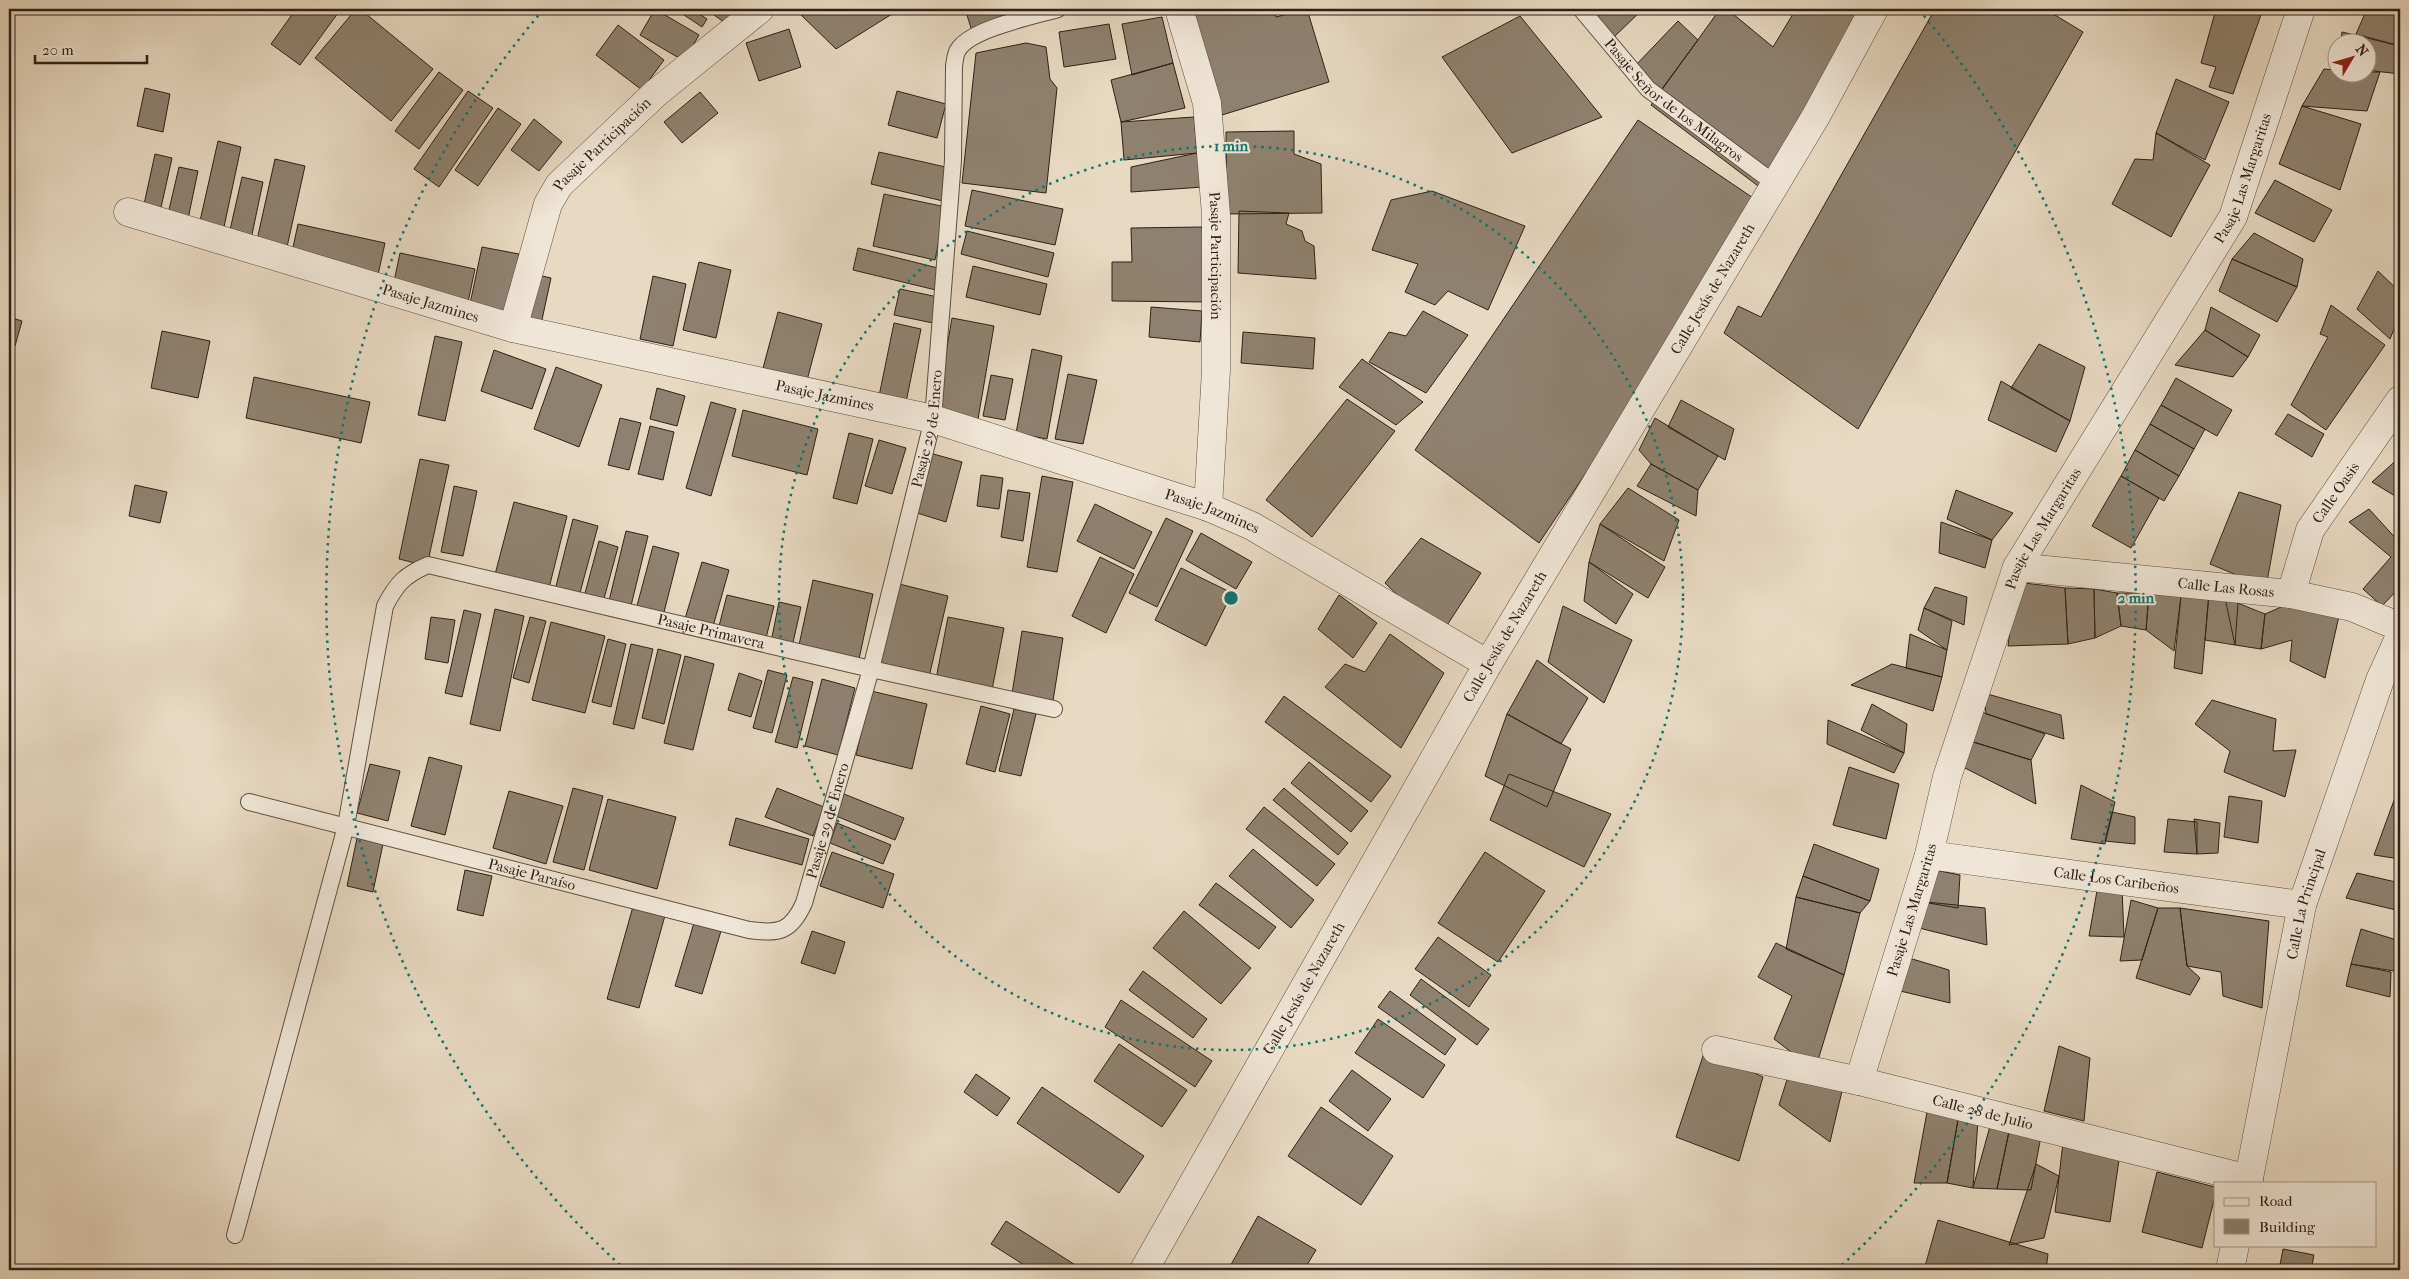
<svg xmlns="http://www.w3.org/2000/svg" width="2409" height="1279" font-family="'IM FELL French Canon',serif">
<style>
.building{fill:#8f816f;stroke:#2f2116}
.lines{fill:none;stroke-linecap:round;stroke-linejoin:round}
.service-casing{stroke:#5d4f41;stroke-width:18}
.minor-casing{stroke:#5d4f41;stroke-width:29}
.service{stroke:#f0e6d7;stroke-width:16}
.minor{stroke:#f0e6d7;stroke-width:28}
.ring{fill:none;stroke:#0f766e;stroke-width:2.5;stroke-dasharray:2.5 5}
.labels{text-anchor:middle;dominant-baseline:central;stroke-width:4;stroke-linejoin:round;paint-order:stroke}
.street-label{font-size:15px;fill:#2f2116;stroke:#f0e6d7}
.centre{fill:#0f766e;stroke:#f0e6d7;stroke-width:2.5}
.ring-label{font-size:15px;text-anchor:middle;font-weight:bold;fill:#0f766e;stroke:#f0e6d7;stroke-width:4;stroke-linejoin:round;paint-order:stroke}
</style>
<rect width="100%" height="100%" fill="#e8d9c2"/>
<filter id="stains"><feTurbulence type="fractalNoise" baseFrequency=".004" numOctaves="4"/><feColorMatrix values="0 0 0 0 .2 0 0 0 0 .09 0 0 0 0 .02 0 0 0 .5 -.17"/></filter>
<radialGradient id="worn" r=".72"><stop offset=".6" stop-color="#630" stop-opacity="0"/><stop offset="1" stop-color="#630" stop-opacity=".3"/></radialGradient>
<path class="building" d="M277 9H289L284 14Z
M296 9H341L300 65 271 44Z
M356 9H360L433 69 391 121 315 58Z
M655 9 699 35 684 61 640 35Z
M675 9H692L707 19 702 27Z
M706 9H735L725 23Z
M802 9H900L836 49 798 12Z
M965 9H1054L972 31Z
M1189 9H1274L1276 17 1307 9 1329 82 1222 115Z
M1586 9H1643L1614 37Z
M1720 9H1727L1773 47 1796 9H1861L1766 192 1651 105Z
M1935 9H2045L2083 32 1858 429 1724 333 1738 306 1761 317Z
M2216 9H2263L2233 94 2209 87 2216 67 2201 63Z
M2367 9H2400V46L2356 34Z
M1520 16 1602 117 1512 153 1442 57Z
M1162 17 1173 63 1132 75 1122 24Z
M1678 21 1698 40 1658 94 1634 67Z
M1109 24 1116 59 1064 67 1059 32Z
M618 25 664 60 642 90 596 55Z
M789 29 801 67 759 81 746 43Z
M2342 32 2400 46V74L2366 70V42H2341Z
M1026 43 1046 47 1050 79 1057 88 1046 193 962 183 976 53Z
M1173 63 1185 108 1121 122 1111 80Z
M2324 69 2336 70V72H2380L2367 111 2302 106Z
M439 72 463 90 419 149 395 131Z
M2176 79 2229 102 2205 160 2156 133Z
M145 88 170 94 163 132 137 126Z
M468 91 493 108 439 187 414 169Z
M897 91 946 104 937 138 888 125Z
M700 92 718 113 682 143 664 122Z
M2302 106 2361 124 2340 190 2279 164Z
M498 108 521 124 478 186 455 170Z
M1194 117 1197 153 1124 160 1121 122Z
M534 119 562 142 539 171 511 150Z
M1638 120 1765 206 1539 543 1415 450Z
M1294 131V154L1321 164 1322 213 1227 214 1226 132Z
M2156 133 2210 165 2171 237 2112 204 2135 159 2153 160Z
M218 141 241 147 224 227 200 221Z
M879 152 950 168 943 201 871 184Z
M1197 153 1203 187 1131 192V167Z
M155 154 172 158 160 212 143 209Z
M275 159 305 166 285 256 255 249Z
M179 167 198 171 188 219 168 214Z
M242 177 263 182 250 244 228 239Z
M2275 180 2332 210 2314 242 2255 213Z
M972 190 1063 209 1055 245 965 226Z
M1432 191 1525 226 1488 310 1448 291 1435 305 1405 292 1418 264 1372 250 1391 200Z
M884 194 946 207 935 260 873 246Z
M1239 211 1289 213 1286 224 1302 231 1305 241 1314 246 1316 279 1238 273Z
M298 224 385 243 378 275 291 257Z
M1202 227 1208 302 1112 301V262H1132L1131 228Z
M967 231 1054 253 1048 277 961 254Z
M2254 233 2303 259 2297 287 2232 259Z
M482 247 519 254 503 326 467 318Z
M858 248 946 270 940 291 853 270Z
M400 253 475 269 467 307 392 291Z
M2232 259 2297 287 2277 322 2219 291Z
M699 262 731 270 716 338 683 330Z
M973 266 1047 284 1040 315 966 297Z
M2378 271 2400 292V314L2390 339 2357 309Z
M529 273 551 278 540 329 518 324Z
M653 276 686 284 673 346 640 339Z
M900 289 938 297 933 323 894 315Z
M2331 305 2385 345 2326 430 2291 405 2328 337 2320 334Z
M1151 307 1202 311 1200 342 1149 337Z
M2211 307 2260 335 2248 357 2205 330Z
M1423 311 1468 335 1426 393 1369 362 1389 332 1406 336Z
M778 312 822 324 806 384 762 372Z
M9 317 22 321 15 346 9 344Z
M952 318 994 326 977 425 935 417Z
M894 323 921 329 905 407 878 401Z
M2205 330 2248 357 2233 377 2175 365Z
M162 331 210 341 198 398 151 388Z
M1243 332 1315 338 1313 369 1241 363Z
M435 336 462 342 445 421 418 415Z
M2039 344 2085 367 2070 421 2011 388Z
M1032 349 1062 356 1047 439 1016 433Z
M494 350 546 369 532 409 481 391Z
M1362 359 1423 402 1396 425 1339 387Z
M556 367 602 385 579 447 534 429Z
M1068 374 1097 380 1083 444 1055 439Z
M991 375 1013 379 1005 420 983 416Z
M254 377 370 402 361 443 246 418Z
M2176 378 2232 410 2217 436 2161 405Z
M2001 381 2070 421 2056 452 1988 420Z
M657 388 685 396 677 426 650 419Z
M1347 399 1395 431 1312 537 1266 500Z
M1681 400 1734 429 1725 460 1668 427Z
M711 402 736 409 711 496 686 488Z
M2161 405 2205 429 2194 449 2150 424Z
M743 410 818 429 807 475 732 456Z
M2288 414 2324 434 2312 457 2275 434Z
M620 418 641 423 629 470 608 465Z
M1655 418 1718 456 1698 490 1651 464 1639 450Z
M2150 424 2194 449 2179 476 2135 450Z
M650 426 674 432 663 480 638 474Z
M849 433 873 439 857 504 833 498Z
M879 440 906 448 892 494 865 486Z
M2135 450 2179 476 2164 501 2121 476Z
M930 453 962 462 946 522 914 512Z
M2400 457V499L2372 482Z
M420 459 449 465 427 566 399 559Z
M1651 464 1698 490 1696 516 1637 486Z
M981 475 1003 478 999 509 977 506Z
M1042 476 1073 482 1057 572 1027 567Z
M2121 476 2159 498 2131 548 2092 526Z
M135 485 167 492 160 523 129 516Z
M454 486 477 491 463 556 441 552Z
M1628 488 1679 520 1664 561 1600 524Z
M1008 490 1030 493 1023 541 1001 537Z
M1956 490 2013 513 1992 540 1947 519Z
M2239 492 2281 505 2266 587 2210 564Z
M514 502 567 516 546 600 492 586Z
M1095 504 1152 532 1134 569 1077 541Z
M2369 509 2400 543V587L2382 606 2363 589 2391 557 2349 522Z
M1166 518 1193 531 1157 607 1129 593Z
M573 519 598 526 578 600 554 594Z
M1941 522 1992 540 1985 568 1939 553Z
M1600 524 1665 567 1648 598 1589 562Z
M626 531 648 536 629 614 607 609Z
M1201 533 1252 562 1236 589 1186 560Z
M1421 538 1481 573 1440 636 1385 583Z
M599 541 618 547 602 606 583 601Z
M653 546 679 553 661 624 634 617Z
M1100 557 1134 574 1106 633 1072 616Z
M702 562 729 570 712 630 684 622Z
M1589 562 1633 594 1616 624 1584 601Z
M1181 568 1232 593 1206 646 1155 620Z
M813 580 873 594 859 659 799 645Z
M2016 582 2065 588 2068 644 2008 646Z
M895 583 948 596 929 677 876 664Z
M1935 587 1967 597 1964 625 1924 608Z
M2065 588 2094 589 2095 638 2068 644Z
M2094 589 2117 593 2121 626 2095 638Z
M2117 593H2149L2146 630 2121 626Z
M2149 593 2181 596 2174 651 2146 630Z
M2209 593 2202 674 2174 668 2181 596Z
M2209 593 2238 603 2235 645 2205 640Z
M727 595 774 606 765 642 718 630Z
M1339 595 1377 623 1353 658 1318 629Z
M2225 598 2265 614 2261 649 2235 645Z
M779 602 801 607 792 647 771 642Z
M2288 604 2339 616 2325 678 2290 661 2292 640 2261 649 2265 614Z
M1563 606 1632 640 1604 703 1548 662Z
M1924 608 1952 621 1947 650 1918 630Z
M495 609 524 616 500 731 470 724Z
M464 610 481 614 462 697 445 693Z
M431 617 455 620 448 663 425 659Z
M530 617 546 621 529 683 513 678Z
M948 617 1004 628 992 690 936 679Z
M551 622 605 636 585 713 532 700Z
M1022 631 1063 638 1052 707 1011 700Z
M1390 634 1444 673 1401 748 1325 687 1345 664 1365 672Z
M1910 634 1947 650 1942 677 1906 668Z
M608 639 626 644 611 707 592 702Z
M631 644 653 649 634 729 613 724Z
M658 649 681 655 664 724 642 718Z
M685 656 714 664 693 750 664 743Z
M1537 660 1588 698 1561 744 1507 714Z
M1892 664 1942 677 1933 711 1851 685Z
M768 670 787 675 772 733 753 728Z
M739 673 762 681 751 717 728 710Z
M793 677 813 682 797 748 775 742Z
M822 679 855 688 838 755 805 746Z
M871 691 927 704 912 769 856 755Z
M1984 693 2061 715 2064 739 1986 714Z
M1284 696 1391 776 1371 802 1265 722Z
M2212 700 2276 719 2273 751 2296 750 2285 797 2224 772 2230 751 2195 724Z
M1872 704 1907 724 1904 753 1861 730Z
M981 706 1010 714 995 772 966 764Z
M1014 709 1036 714 1021 776 999 771Z
M1973 709 2045 734 2031 760 1967 740Z
M1507 714 1571 749 1547 807 1485 776Z
M1828 720 1904 753 1894 773 1827 744Z
M1967 740 2031 760 2036 804 1955 763Z
M429 757 462 766 445 835 411 826Z
M1309 762 1368 811 1351 832 1291 783Z
M370 764 400 771 388 821 357 813Z
M1849 767 1899 784 1886 839 1833 825Z
M1509 774 1611 814 1584 867 1490 820Z
M2400 784V859L2374 855Z
M2081 785 2115 802 2105 844 2071 839Z
M573 788 603 796 584 870 553 862Z
M777 788 824 807 813 836 765 817Z
M1284 788 1348 843 1338 855 1273 800Z
M509 791 563 806 546 864 493 848Z
M844 794 904 818 895 840 836 816Z
M2229 796 2262 801 2258 843 2224 837Z
M608 799 676 817 657 889 589 870Z
M1264 807 1335 864 1317 886 1246 829Z
M2112 812 2135 817V844L2105 841Z
M736 818 809 839 802 865 729 845Z
M2168 819 2197 822V854L2164 852Z
M2194 819 2220 823 2218 853 2197 854Z
M837 823 891 845 883 864 830 843Z
M357 838 383 844 373 892 347 886Z
M1814 844 1879 869 1870 901 1803 876Z
M1253 849 1314 900 1291 928 1229 876Z
M832 852 894 874 883 908 820 886Z
M1485 852 1545 891 1498 962 1438 923Z
M1930 869 1960 875 1958 908 1917 901Z
M465 870 492 876 483 916 457 910Z
M2357 873 2400 883V911L2346 898Z
M1803 876 1870 901 1860 913 1796 897Z
M1216 883 1276 927 1259 949 1199 905Z
M2098 885 2122 888 2124 937 2089 936Z
M1796 897 1860 913 1844 975 1786 949Z
M2131 900 2158 908 2142 960 2120 961Z
M1917 901 1985 908 1987 945 1911 926Z
M634 903 666 912 639 1008 607 999Z
M2158 908H2180L2187 966 2200 978 2190 995 2136 978Z
M2180 908 2269 921 2262 1008 2223 996 2221 972 2187 966Z
M1184 911 1251 968 1221 1004 1153 948Z
M694 923 721 931 702 994 675 986Z
M2361 929 2400 941V972L2351 964Z
M812 931 845 942 835 974 801 963Z
M1438 937 1491 975 1469 1007 1415 969Z
M1776 943 1844 975 1815 1070 1774 1039 1792 996 1758 977Z
M1899 955 1949 970 1950 1003 1892 989Z
M2351 964 2391 972 2390 997 2346 986Z
M1143 971 1207 1019 1193 1038 1129 990Z
M1421 979 1489 1029 1477 1045 1410 995Z
M1390 991 1456 1039 1445 1055 1378 1007Z
M1121 1000 1212 1061 1195 1087 1105 1027Z
M1378 1019 1445 1065 1423 1098 1355 1053Z
M1119 1044 1187 1090 1162 1127 1094 1081Z
M2059 1046 2090 1058 2084 1121 2044 1111Z
M1705 1050 1763 1077 1739 1161 1676 1137Z
M1791 1067 1843 1087 1830 1142 1779 1105Z
M1352 1070 1391 1099 1368 1131 1329 1101Z
M976 1074 1010 1098 997 1116 964 1092Z
M1042 1087 1144 1156 1119 1193 1017 1123Z
M1929 1101 1959 1114 1947 1183H1914Z
M1321 1107 1393 1156 1361 1205 1288 1156Z
M1959 1114 1978 1121 1973 1188 1947 1183Z
M2011 1122 2041 1136 2031 1190 1997 1189Z
M2011 1122 1997 1189 1973 1188 1990 1126Z
M2063 1142 2120 1153 2110 1222 2055 1212Z
M2036 1164 2059 1176 2044 1238 2009 1245Z
M2157 1172 2215 1187V1196L2202 1248 2142 1232Z
M1258 1216 1316 1250 1304 1270H1228Z
M1938 1220 2048 1254 2046 1270H1924Z
M1006 1221 1077 1266 1074 1270H1032L991 1244Z
M2283 1249 2314 1255 2311 1270H2279Z"/>
<g class="lines">
<g class="service-casing">
<g id="service">
<path id="s1" d="M1581 9 1648 89 1774 183"/>
<path id="s2" d="M249 802 749 930C779 934 791 932 804 903L871 669 933 419 953 160 954 66C955 61 955 54 958 50 970 29 1034 16 1058 9"/>
<path id="s3" d="M235 1235 346 826 385 606C397 583 405 575 428 565L871 669 1054 709"/>
</g>
</g>
<g class="minor-casing">
<g id="minor">
<path id="s4" d="M1179 9 1207 103 1216 215V370L1208 507"/>
<path id="s5" d="M128 212 513 328 933 419 1173 496 1208 507 1252 526 1488 664"/>
<path id="s6" d="M513 328 548 204 559 185 656 93 760 9"/>
<path id="s7" d="M2017 567 2291 594 2352 607 2400 627"/>
<path id="s8" d="M2291 594 2310 530 2400 400"/>
<path id="s9" d="M1929 855 2302 905"/>
<path id="s10" d="M1716 1050 1859 1081 2249 1179"/>
<path id="s11" d="M1859 1081 1929 855 1947 777 2017 567 2233 217 2301 9"/>
<path id="s12" d="M2248 1183 2302 905 2380 680 2400 636"/>
<path id="s13" d="M1144 1270 1488 664 1816 116 1874 9"/>
<path d="M2230 1270 2235 1245"/>
</g>
</g>
<use href="#service" class="service"/>
<use href="#minor" class="minor"/>
</g>
<g class="ring">
<circle cx="1231" cy="598" r="452"/>
<path d="M620 1265A905 905 0 0 1 543 10M1919 10A905 905 0 0 1 1842 1265"/>
</g>
<g class="labels">
<g class="street-label">
<text stroke="none"><textPath href="#s1" startOffset="131">Pasaje Señor de los Milagros</textPath></text>
<text stroke="none"><textPath href="#s6" startOffset="210">Pasaje Participación</textPath></text>
<text stroke="none"><textPath href="#s11" startOffset="989">Pasaje Las Margaritas</textPath></text>
<text stroke="none"><textPath href="#s4" startOffset="251">Pasaje Participación</textPath></text>
<text stroke="none"><textPath href="#s13" startOffset="1134">Calle Jesús de Nazareth</textPath></text>
<text stroke="none"><textPath href="#s5" startOffset="316">Pasaje Jazmines</textPath></text>
<text stroke="none"><textPath href="#s5" startOffset="721">Pasaje Jazmines</textPath></text>
<text stroke="none"><textPath href="#s2" startOffset="1075">Pasaje 29 de Enero</textPath></text>
<text stroke="none"><textPath href="#s8" startOffset="112">Calle Oasis</textPath></text>
<text stroke="none"><textPath href="#s5" startOffset="1126">Pasaje Jazmines</textPath></text>
<text stroke="none"><textPath href="#s11" startOffset="584">Pasaje Las Margaritas</textPath></text>
<text stroke="none"><textPath href="#s7" startOffset="210">Calle Las Rosas</textPath></text>
<text stroke="none"><textPath href="#s3" startOffset="999">Pasaje Primavera</textPath></text>
<text stroke="none"><textPath href="#s13" startOffset="729">Calle Jesús de Nazareth</textPath></text>
<text stroke="none"><textPath href="#s2" startOffset="670">Pasaje 29 de Enero</textPath></text>
<text stroke="none"><textPath href="#s2" startOffset="292">Pasaje Paraíso</textPath></text>
<text stroke="none"><textPath href="#s9" startOffset="189">Calle Los Caribeños</textPath></text>
<text stroke="none"><textPath href="#s12" startOffset="285">Calle La Principal</textPath></text>
<text stroke="none"><textPath href="#s11" startOffset="179">Pasaje Las Margaritas</textPath></text>
<text stroke="none"><textPath href="#s13" startOffset="324">Calle Jesús de Nazareth</textPath></text>
<text stroke="none"><textPath href="#s10" startOffset="274">Calle 28 de Julio</textPath></text>
</g>
</g>
<circle cx="1231" cy="598" r="8" class="centre"/>
<g class="ring-label">
<text x="1231" y="151">1 min</text>
<text x="2136" y="603">2 min</text>
</g>
<rect width="2409" height="1279" fill="none" stroke="#e8d9c2" stroke-width="30"/>
<rect x="10" y="10" width="2389" height="1259" fill="none" stroke="#2f2116" stroke-width="2.5"/>
<rect x="15" y="15" width="2379" height="1249" fill="none" stroke="#2f2116"/>
<rect x="2214" y="1182" width="162" height="65" fill="#f0e6d7" stroke="#a3978a"/>
<rect x="2224" y="1198" width="25" height="8" fill="#f0e6d7" stroke="#a3978a"/>
<text x="2259" y="1206" font-size="15" fill="#2f2116">Road</text>
<rect x="2224" y="1219" width="25" height="15" fill="#8f816f" stroke="#a3978a"/>
<text x="2259" y="1232" font-size="15" fill="#2f2116">Building</text>
<g transform="translate(2352 58) rotate(52)"><circle r="24" fill="#f0e6d7" stroke="#a3978a"/>
<path d="M0-4L9 19L0 12L-9 19Z" fill="#8f2418"/>
<text y="-8" font-size="14" font-weight="bold" text-anchor="middle" fill="#2f2116">N</text>
</g>
<path d="M35 55v8h112v-8" fill="none" stroke="#2f2116" stroke-width="2.5"/>
<text x="42" y="55" font-size="15" fill="#2f2116" stroke="#f0e6d7" stroke-width="4" paint-order="stroke">20 m</text>
<rect width="100%" height="100%" filter="url(#stains)"/>
<rect width="100%" height="100%" fill="url(#worn)"/>
</svg>
